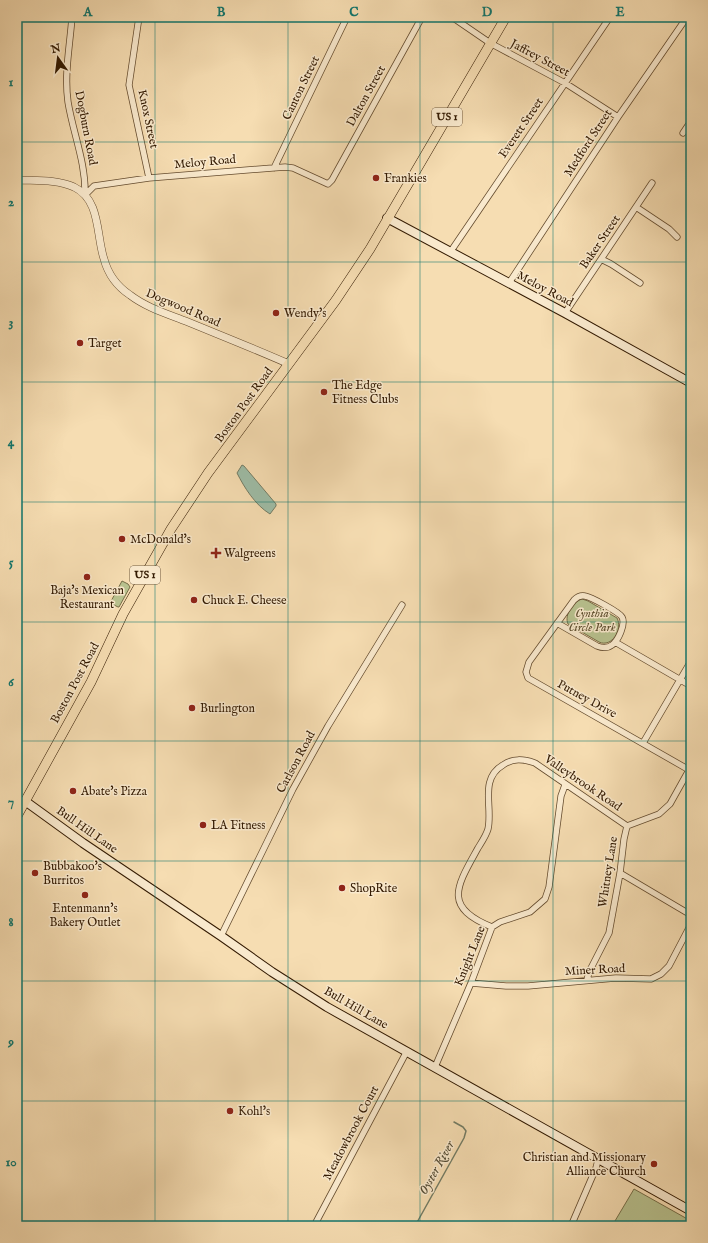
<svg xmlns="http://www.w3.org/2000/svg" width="708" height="1243" font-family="'IM FELL English',serif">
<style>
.green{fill:#b8c28f;stroke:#766e48}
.water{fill:#9ebda7;stroke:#737c65}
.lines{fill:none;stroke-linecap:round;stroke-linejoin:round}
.stream{stroke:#737c65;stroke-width:1.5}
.minor-casing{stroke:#644b2e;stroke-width:7}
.tertiary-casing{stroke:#644b2e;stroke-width:8}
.secondary-casing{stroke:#331a02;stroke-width:10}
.primary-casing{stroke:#331a02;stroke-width:10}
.minor{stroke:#f9e9cd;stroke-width:5.5}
.tertiary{stroke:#f9e9cd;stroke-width:7}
.secondary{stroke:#f9e9cd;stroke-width:8}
.primary{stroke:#f6ddb2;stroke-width:9}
.grid{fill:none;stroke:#0f766e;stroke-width:1;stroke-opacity:0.55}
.poi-dot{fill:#8f2418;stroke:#f9e9cd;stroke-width:1.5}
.labels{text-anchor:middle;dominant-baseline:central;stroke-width:3;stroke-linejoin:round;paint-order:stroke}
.shield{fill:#f9e9cd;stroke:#6e583f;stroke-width:1}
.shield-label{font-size:11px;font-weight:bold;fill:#331a02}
.street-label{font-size:12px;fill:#331a02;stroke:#f9e9cd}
.poi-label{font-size:12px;fill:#331a02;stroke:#f9e9cd;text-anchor:start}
.park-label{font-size:12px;font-style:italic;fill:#5b4c2c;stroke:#f9e9cd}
.water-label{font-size:13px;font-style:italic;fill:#534b34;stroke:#f9e9cd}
.neatline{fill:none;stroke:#0f766e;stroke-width:1.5}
.grid-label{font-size:13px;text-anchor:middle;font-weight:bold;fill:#0f766e}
</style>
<rect width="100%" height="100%" fill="#f6ddb2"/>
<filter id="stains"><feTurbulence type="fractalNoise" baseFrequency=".005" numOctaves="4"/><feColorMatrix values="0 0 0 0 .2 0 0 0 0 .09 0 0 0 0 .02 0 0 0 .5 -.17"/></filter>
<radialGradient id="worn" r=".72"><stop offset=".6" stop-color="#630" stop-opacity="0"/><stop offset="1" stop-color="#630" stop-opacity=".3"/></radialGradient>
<path class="green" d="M122 581 128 584 130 587 119 607H118L110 603Z
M582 599 588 601 617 618C623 629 612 648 599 642L568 624C564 615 573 602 582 599Z
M634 1189 691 1221V1226H612Z"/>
<path class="water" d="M242 465 244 466 276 504V506L270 514C255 505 244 487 237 473Z"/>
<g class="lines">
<path class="stream" d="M415 1226 464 1138 466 1131 463 1127 454 1122"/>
<g class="minor-casing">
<path id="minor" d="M72 17C70 45 64 74 68 102 73 133 86 163 85 195
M139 17 129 85 149 178
M452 17 490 43 565 83 618 117
M683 133 691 121
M274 168 347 17
M85 195 94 186 149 178 285 167 293 168 328 184 332 180 422 17
M636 207 669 229 677 237
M451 251 610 17
M601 259 611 264 640 283
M509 283 618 117 687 17
M565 313 652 183
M557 623 597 646C602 648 608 648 612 645 618 641 626 624 622 617 619 612 591 597 585 596 580 595 577 597 574 600L529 662 526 672 528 678 691 771
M615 642 691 686
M643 743 691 661
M620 873 691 915
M492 927C442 907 457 886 478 848 481 843 486 836 488 829 493 807 479 779 503 765 513 758 523 759 535 763L627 826
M221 936 293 789 328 726 402 605
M587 980 589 972 609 933 620 873 624 839 627 826 659 814 670 804 689 770
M471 983 506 986H528L616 978 651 979 661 974 669 966 691 924
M435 1067 471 983 492 927 500 922 530 912 545 899 549 887 561 796 565 785
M314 1226 407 1051
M571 1226 596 1168 598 1160"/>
</g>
<g class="tertiary-casing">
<path id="tertiary" d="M17 180C36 181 56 179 74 187 101 200 96 235 104 259 108 274 118 287 130 295 147 308 168 314 188 322 222 336 255 349 289 364"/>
</g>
<g class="secondary-casing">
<path id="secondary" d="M387 218 565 313 691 383
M25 801 83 843 221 936 272 972 327 1007 691 1211"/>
</g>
<g class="primary-casing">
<path id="primary" d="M17 816 91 682 123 614 171 529 208 473 336 300 370 249 506 17"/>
</g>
<use href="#minor" class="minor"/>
<use href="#tertiary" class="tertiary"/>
<use href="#secondary" class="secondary"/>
<use href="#primary" class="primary"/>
</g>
<path class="grid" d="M155 17V1226M288 17V1226M420 17V1226M553 17V1226M17 142H691M17 262H691M17 382H691M17 502H691M17 622H691M17 741H691M17 861H691M17 981H691M17 1101H691"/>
<g class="poi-dot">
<circle cx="376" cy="178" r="4"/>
<circle cx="276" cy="313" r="4"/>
<circle cx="80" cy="343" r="4"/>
<circle cx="324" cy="392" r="4"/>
<circle cx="122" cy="539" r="4"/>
<path d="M214 547h4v4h4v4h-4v4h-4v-4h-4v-4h4z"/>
<circle cx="87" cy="577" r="4"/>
<circle cx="194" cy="600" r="4"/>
<circle cx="192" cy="708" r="4"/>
<circle cx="73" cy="791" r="4"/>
<circle cx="203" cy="825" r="4"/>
<circle cx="35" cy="873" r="4"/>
<circle cx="342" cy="888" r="4"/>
<circle cx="85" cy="895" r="4"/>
<circle cx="230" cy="1111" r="4"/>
<circle cx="654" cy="1164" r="4"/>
</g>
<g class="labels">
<g class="shield">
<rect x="432" y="108" width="30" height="18" rx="3"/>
<rect x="130" y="566" width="30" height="18" rx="3"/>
</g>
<g class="shield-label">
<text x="447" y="117">US 1</text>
<text x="145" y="575">US 1</text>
</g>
<g class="street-label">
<text transform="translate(540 58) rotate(28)">Jaffrey Street</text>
<text transform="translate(301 88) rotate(-64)">Canton Street</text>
<text transform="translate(366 96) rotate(-61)">Dalton Street</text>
<text transform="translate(148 119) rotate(78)">Knox Street</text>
<text transform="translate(86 128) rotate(79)">Dogburn Road</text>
<text transform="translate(521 128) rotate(-56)">Everett Street</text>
<text transform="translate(588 143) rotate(-57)">Medford Street</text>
<text transform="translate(205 162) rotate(-5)">Meloy Road</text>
<text transform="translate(600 242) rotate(-56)">Baker Street</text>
<text transform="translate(545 289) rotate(28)">Meloy Road</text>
<text transform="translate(183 308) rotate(23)">Dogwood Road</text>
<text transform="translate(244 405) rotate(-54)">Boston Post Road</text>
<text transform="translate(75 683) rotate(-62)">Boston Post Road</text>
<text transform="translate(587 699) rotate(29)">Putney Drive</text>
<text transform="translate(296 762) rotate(-62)">Carlson Road</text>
<text transform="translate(583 783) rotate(34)">Valleybrook Road</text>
<text transform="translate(87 830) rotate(35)">Bull Hill Lane</text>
<text transform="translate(608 872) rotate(-81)">Whitney Lane</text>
<text transform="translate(470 956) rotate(-68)">Knight Lane</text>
<text transform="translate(595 970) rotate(-3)">Miner Road</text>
<text transform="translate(356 1008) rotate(30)">Bull Hill Lane</text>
<text transform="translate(351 1133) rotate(-62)">Meadowbrook Court</text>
</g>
<g class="poi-label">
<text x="384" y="178">Frankies</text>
<text x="284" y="313">Wendy's</text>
<text x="88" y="343">Target</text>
<text x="332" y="385">The Edge<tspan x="332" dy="14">Fitness Clubs</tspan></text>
<text x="130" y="539">McDonald's</text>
<text x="224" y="553">Walgreens</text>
<text x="87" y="590" text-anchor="middle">Baja's Mexican<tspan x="87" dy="14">Restaurant</tspan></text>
<text x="202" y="600">Chuck E. Cheese</text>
<text x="200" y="708">Burlington</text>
<text x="81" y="791">Abate's Pizza</text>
<text x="211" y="825">LA Fitness</text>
<text x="43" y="866">Bubbakoo's<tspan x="43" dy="14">Burritos</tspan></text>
<text x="350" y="888">ShopRite</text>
<text x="85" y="908" text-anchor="middle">Entenmann's<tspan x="85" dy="14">Bakery Outlet</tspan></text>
<text x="238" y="1111">Kohl's</text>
<text x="646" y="1157" text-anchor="end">Christian and Missionary<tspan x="646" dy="14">Alliance Church</tspan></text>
</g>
<g class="park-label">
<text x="592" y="613">Cynthia<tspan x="592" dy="14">Circle Park</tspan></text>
</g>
<g class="water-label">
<text transform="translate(437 1168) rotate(-61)">Oyster River</text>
</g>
</g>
<rect width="708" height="1243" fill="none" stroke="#f6ddb2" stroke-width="44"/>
<g transform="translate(58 58) rotate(346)" stroke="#f9e9cd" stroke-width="3" paint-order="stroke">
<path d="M0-3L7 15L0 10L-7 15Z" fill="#331a02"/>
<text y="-6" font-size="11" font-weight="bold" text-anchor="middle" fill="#331a02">N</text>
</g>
<rect x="22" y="22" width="664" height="1199" class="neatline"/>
<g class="grid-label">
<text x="88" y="16">A</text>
<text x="221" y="16">B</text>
<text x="354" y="16">C</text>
<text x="487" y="16">D</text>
<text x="620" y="16">E</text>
<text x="11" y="86">1</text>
<text x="11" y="206">2</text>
<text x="11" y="326">3</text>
<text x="11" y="446">4</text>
<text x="11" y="566">5</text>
<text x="11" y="686">6</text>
<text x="11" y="806">7</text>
<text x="11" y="926">8</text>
<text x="11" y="1046">9</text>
<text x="11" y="1166">10</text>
</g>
<rect width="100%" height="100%" filter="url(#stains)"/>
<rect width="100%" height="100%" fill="url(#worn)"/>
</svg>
